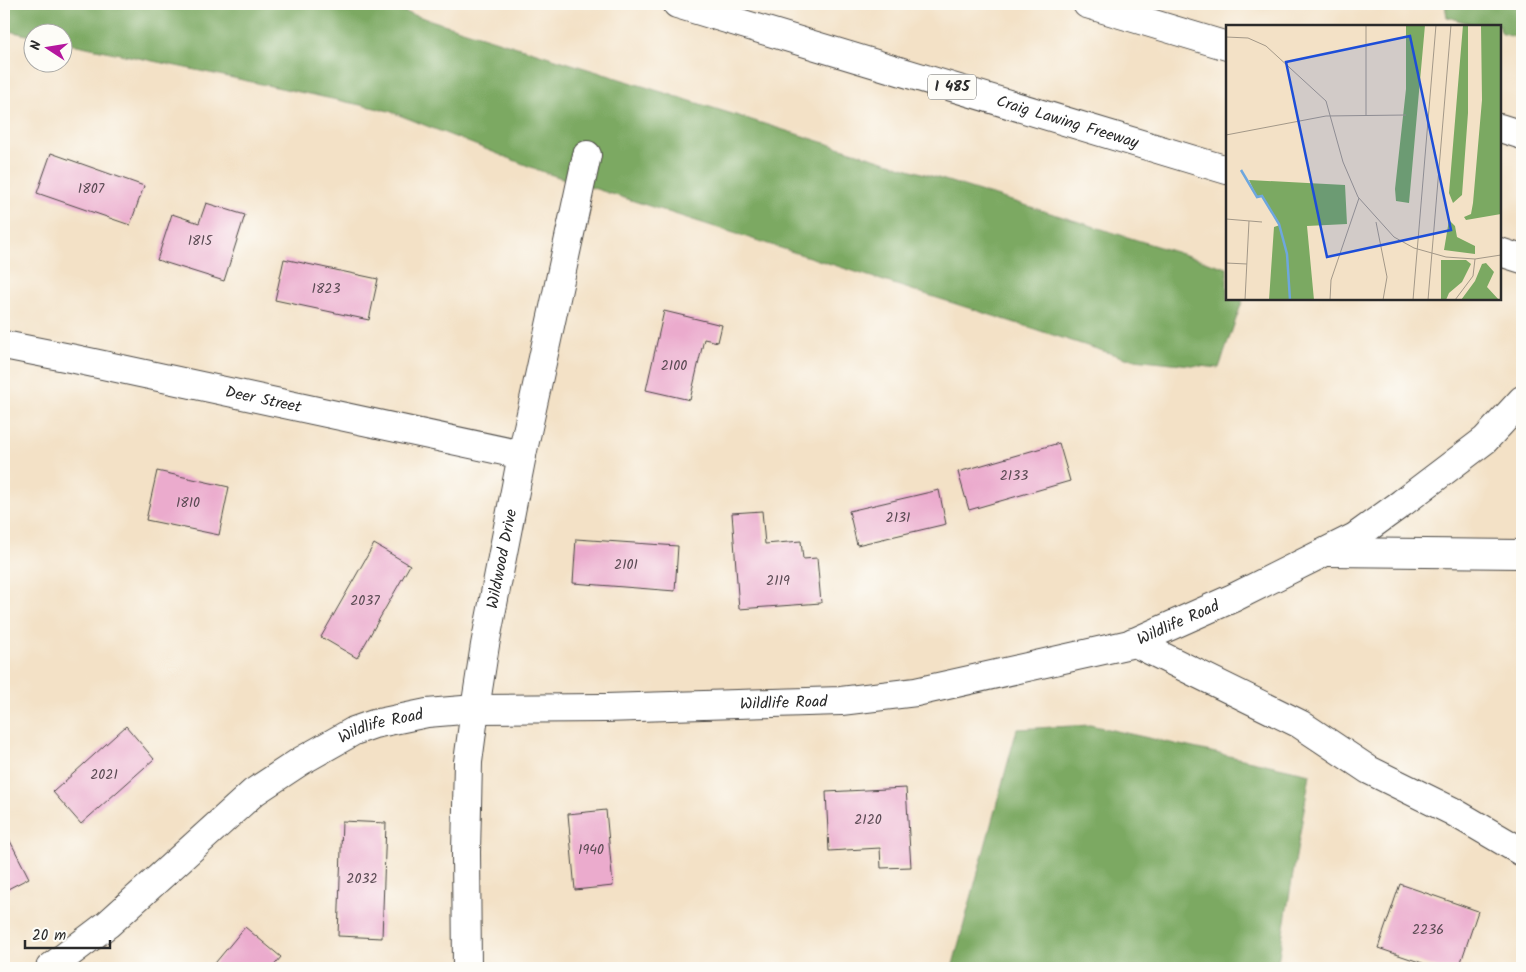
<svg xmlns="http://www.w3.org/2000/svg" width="1526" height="972" font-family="Kalam,sans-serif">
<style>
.forest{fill:#7ba962;stroke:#536a46}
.building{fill:#ebabcd}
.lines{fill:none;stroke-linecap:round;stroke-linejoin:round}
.minor-casing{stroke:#494642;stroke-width:30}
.highway-casing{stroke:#494642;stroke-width:30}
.minor{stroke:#fff;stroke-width:28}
.highway{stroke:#fff;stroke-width:28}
.labels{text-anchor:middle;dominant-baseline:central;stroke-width:4.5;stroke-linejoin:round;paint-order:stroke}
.number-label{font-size:14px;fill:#5b4b54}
.shield{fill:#fdfcf7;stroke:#6a6a68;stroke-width:1}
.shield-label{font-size:15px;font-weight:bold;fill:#2b2b2b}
.street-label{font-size:16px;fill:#2b2b2b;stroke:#fdfcf7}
.inset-river{fill:none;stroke:#6ea7de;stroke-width:2.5}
.inset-road{fill:none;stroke:#a39888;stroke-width:1}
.view{fill:#1d4ed8;fill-opacity:0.15;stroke:#1d4ed8;stroke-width:2.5}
.inset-edge{fill:none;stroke:#2b2b2b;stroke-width:2.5}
</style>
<rect width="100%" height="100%" fill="#fdfcf7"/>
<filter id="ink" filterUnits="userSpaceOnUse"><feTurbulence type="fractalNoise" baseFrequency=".02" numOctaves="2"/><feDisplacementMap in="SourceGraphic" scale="10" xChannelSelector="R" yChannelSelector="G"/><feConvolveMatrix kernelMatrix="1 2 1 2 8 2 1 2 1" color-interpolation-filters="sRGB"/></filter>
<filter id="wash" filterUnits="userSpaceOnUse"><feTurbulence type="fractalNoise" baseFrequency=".0096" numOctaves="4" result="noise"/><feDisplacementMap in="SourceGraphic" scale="20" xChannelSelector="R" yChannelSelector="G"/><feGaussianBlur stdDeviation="1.12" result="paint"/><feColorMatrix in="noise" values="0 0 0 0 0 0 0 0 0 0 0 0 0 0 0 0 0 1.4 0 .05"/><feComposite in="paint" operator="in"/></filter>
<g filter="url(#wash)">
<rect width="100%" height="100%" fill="#f3e1c6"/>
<path class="forest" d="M4 4H379L1227 268V299H1243L1219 368 1125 358 546 173 389 111 63 42 62 32H32V36L4 30Z
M1445 4H1522V39L1500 33V26H1478L1447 17Z
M1090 725 1310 774 1277 968H952L1017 729Z"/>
<g id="blocks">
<path class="building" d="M51 153 144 186 130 225 37 193Z
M206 203 245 215 224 281 157 260 172 214 199 223Z
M284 259 378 279 369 320 275 300Z
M664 311 722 325 718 342 704 339 690 400 646 390Z
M1059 443 1070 481 969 510 958 472Z
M157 471 229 487 219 535 146 520Z
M939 490 946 524 857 545 849 511Z
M762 511 765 544 801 541 803 559 817 558 821 603 739 609 732 513Z
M576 539 678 546 675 591 573 583Z
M374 544 410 565 357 658 321 637Z
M126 726 154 759 81 824 53 792Z
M906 788 911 867 881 868 880 848 829 851 826 792Z
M606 810 613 886 575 890 568 814Z
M342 821 386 823 382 938 338 936Z
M7 835 29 878 4 891V837Z
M1400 884 1478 911 1459 968H1437L1378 948Z
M245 927 281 957 272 968H211Z"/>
</g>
</g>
<g filter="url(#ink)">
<use href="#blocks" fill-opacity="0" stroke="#494642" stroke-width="1"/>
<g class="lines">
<g class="minor-casing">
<g id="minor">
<path id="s1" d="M4 345 75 359 522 455"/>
<path d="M1328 552 1522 554"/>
<path d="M1133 642 1300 724 1369 770 1452 811 1522 852"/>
<path id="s2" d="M50 968 108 924 254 792 301 761 354 731 374 724 427 713 475 709 605 708 841 701 916 692 1130 644 1233 598 1355 537 1402 503 1485 440 1522 400"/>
<path id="s3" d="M467 968 466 852 468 762 475 709 485 645 522 455 587 155"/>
</g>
</g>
<g class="highway-casing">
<g id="highway">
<path id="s4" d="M677 4 1227 170"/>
<path d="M1087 4 1227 46"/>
<path d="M1500 128 1522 135"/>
<path d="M1500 252 1522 259"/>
</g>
</g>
<use href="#minor" class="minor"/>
<use href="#highway" class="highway"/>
</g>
</g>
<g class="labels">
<g class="number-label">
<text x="91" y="189">1807</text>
<text x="200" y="241">1815</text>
<text x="326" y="289">1823</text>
<text x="674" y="366">2100</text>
<text x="1014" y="476">2133</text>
<text x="188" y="503">1810</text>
<text x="898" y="518">2131</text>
<text x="626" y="565">2101</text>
<text x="778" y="581">2119</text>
<text x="365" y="601">2037</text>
<text x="104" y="775">2021</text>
<text x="868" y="820">2120</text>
<text x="591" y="850">1940</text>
<text x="362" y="879">2032</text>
<text x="1428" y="930">2236</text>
</g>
<rect class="shield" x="928" y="74.5" width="48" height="25" rx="4"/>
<g class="shield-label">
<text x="952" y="87">I 485</text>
</g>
<g class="street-label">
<text stroke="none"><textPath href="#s4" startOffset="408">Craig Lawing Freeway</textPath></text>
<text stroke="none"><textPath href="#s1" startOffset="265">Deer Street</textPath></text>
<text stroke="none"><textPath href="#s3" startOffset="412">Wildwood Drive</textPath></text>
<text stroke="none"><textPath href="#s2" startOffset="1224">Wildlife Road</textPath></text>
<text stroke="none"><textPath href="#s2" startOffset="819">Wildlife Road</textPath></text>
<text stroke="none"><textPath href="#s2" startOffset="414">Wildlife Road</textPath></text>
</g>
</g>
<g transform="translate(1226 25)">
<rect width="275" height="275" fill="#f3e1c6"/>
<path d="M180 0H199L183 178 170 176 169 164 180 64ZM237 0H242V88L236 170 227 178 223 168ZM255 0H275V189L240 195 238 192 245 189 247 178 256 75ZM23 155 119 160 121 199 81 201 88 275H43L48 202 54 200 36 172H31ZM223 195 229 201 231 212 249 221V229L218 225ZM215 235H240L245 239 236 257 223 268 220 275H215ZM260 238 268 247 261 262 273 275H235L249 256 256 239Z" fill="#7ba962"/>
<path class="inset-river" d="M15 145 31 172 36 171 53 199 61 229 64 275"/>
<path class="inset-road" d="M140 0V90M0 12 22 13 40 21 100 76 117 137 132 172 168 212 188 223 220 232 249 234 275 230M0 110 100 91 180 90M0 194 36 197M150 197 161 252 157 275M0 238 21 239M19 275 23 196M104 275 105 255 133 173M187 275 210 0M202 275 225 0M229 275 247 251 249 234"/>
<path class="view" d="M184 11 225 205 101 232 60 37Z"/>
<rect width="275" height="275" class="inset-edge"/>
</g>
<rect width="1526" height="972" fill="none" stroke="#fdfcf7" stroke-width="20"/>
<g transform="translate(48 48) rotate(282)"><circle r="24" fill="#fdfcf7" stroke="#a9a8a5"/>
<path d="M0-4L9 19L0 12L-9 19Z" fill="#b5179e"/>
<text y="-8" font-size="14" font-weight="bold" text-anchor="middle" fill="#2b2b2b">N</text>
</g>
<path d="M25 940v8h85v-8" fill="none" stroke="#2b2b2b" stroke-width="2.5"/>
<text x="32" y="940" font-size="15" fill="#2b2b2b" stroke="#fdfcf7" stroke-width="4" paint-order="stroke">20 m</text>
</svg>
